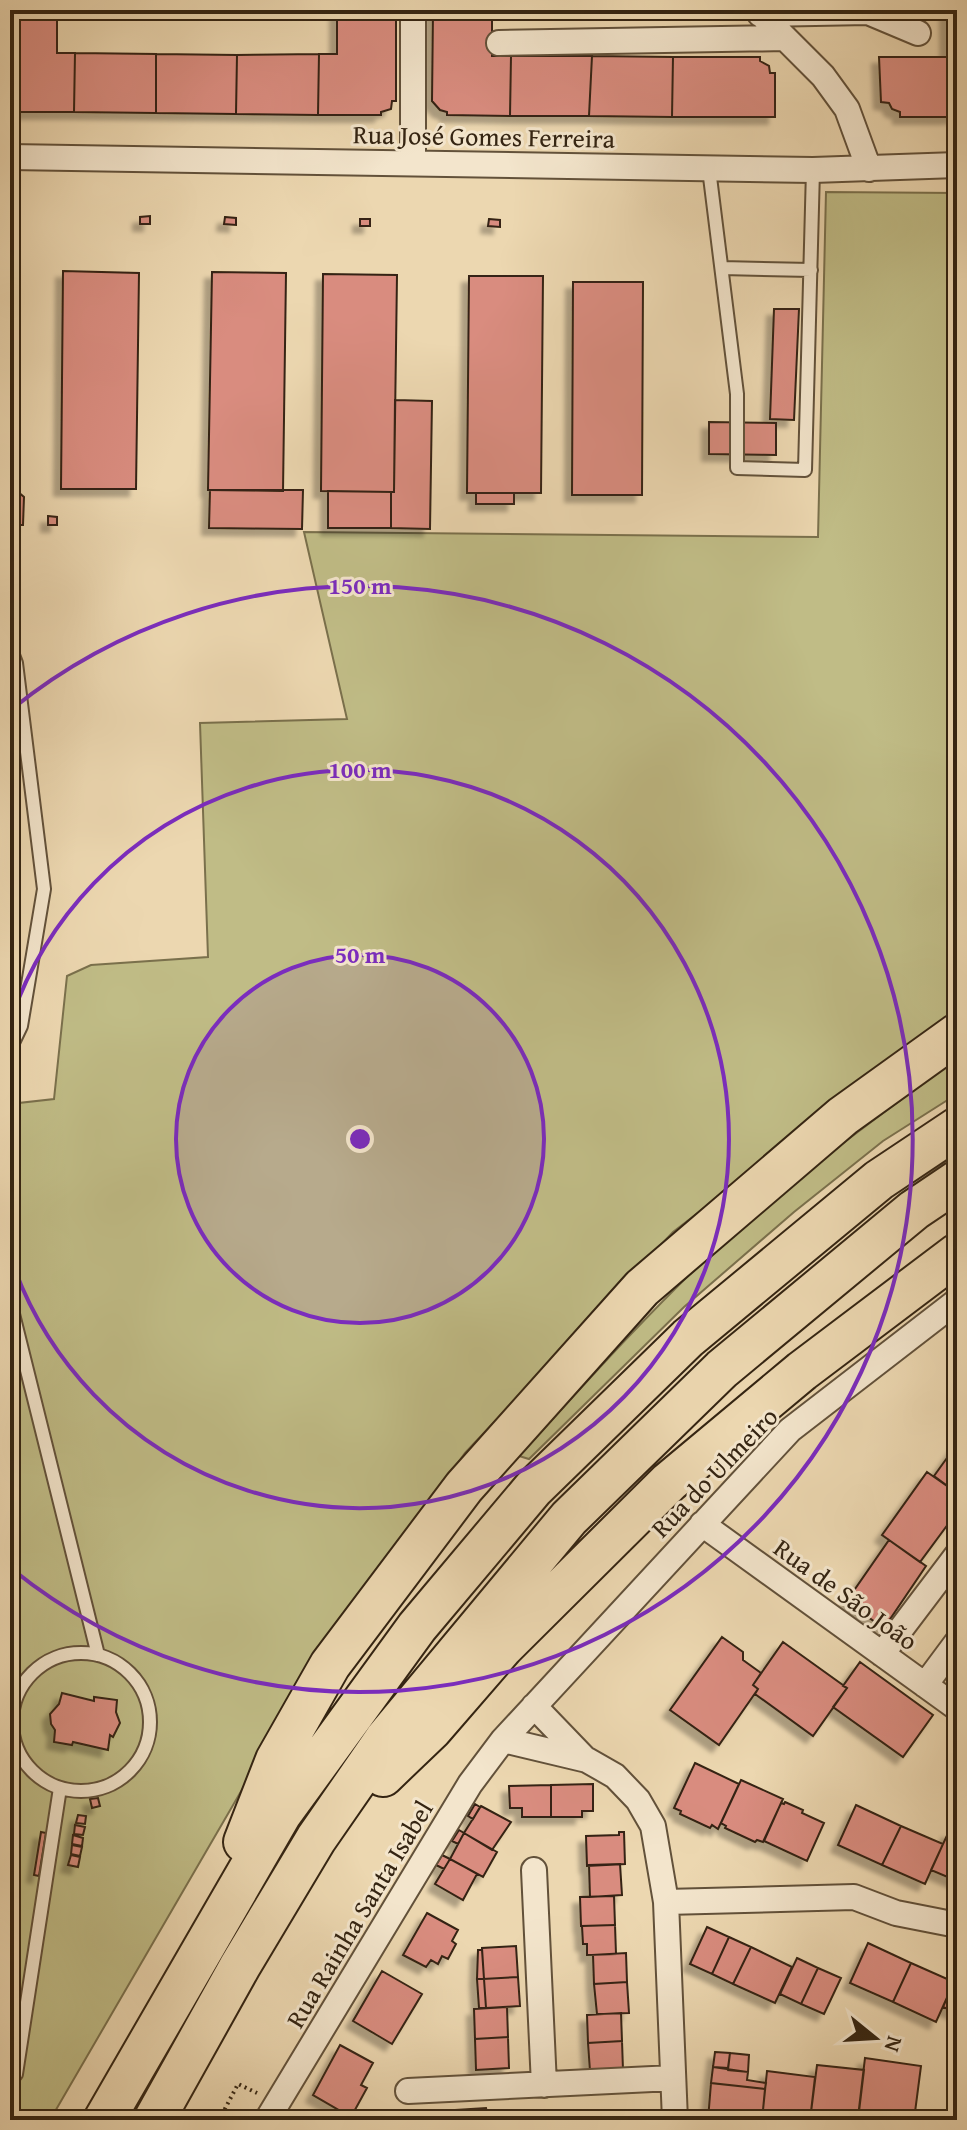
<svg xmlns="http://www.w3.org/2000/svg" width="967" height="2130" font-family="'Gentium Book Plus',serif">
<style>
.green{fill:#c0bc86;stroke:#7a704c;stroke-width:2}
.building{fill:#d98c7f;stroke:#342412;stroke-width:2;filter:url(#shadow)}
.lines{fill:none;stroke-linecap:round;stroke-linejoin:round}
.service-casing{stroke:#62513a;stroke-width:16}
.minor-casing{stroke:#62513a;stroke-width:28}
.trunk-casing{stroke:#342412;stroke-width:44}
.path{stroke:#342412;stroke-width:4;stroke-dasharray:2 4;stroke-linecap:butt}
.service{stroke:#f3e5cc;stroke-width:12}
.minor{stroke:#f3e5cc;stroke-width:24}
.trunk{stroke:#ecd7b0;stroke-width:40}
.ring{fill:none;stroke:#7b2cbf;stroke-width:4}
.labels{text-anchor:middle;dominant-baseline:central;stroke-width:6;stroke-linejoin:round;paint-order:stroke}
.street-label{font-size:26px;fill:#342412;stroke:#f3e5cc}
.centre{fill:#7b2cbf;stroke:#f3e5cc;stroke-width:4}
.ring-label{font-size:24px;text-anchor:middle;font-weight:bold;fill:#7b2cbf;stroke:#f3e5cc;stroke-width:6;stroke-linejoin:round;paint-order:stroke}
</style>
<defs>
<filter id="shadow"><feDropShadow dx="-7" dy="7" stdDeviation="2" flood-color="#0004"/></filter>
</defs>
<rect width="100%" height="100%" fill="#ecd7b0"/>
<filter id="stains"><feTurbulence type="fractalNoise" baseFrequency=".0025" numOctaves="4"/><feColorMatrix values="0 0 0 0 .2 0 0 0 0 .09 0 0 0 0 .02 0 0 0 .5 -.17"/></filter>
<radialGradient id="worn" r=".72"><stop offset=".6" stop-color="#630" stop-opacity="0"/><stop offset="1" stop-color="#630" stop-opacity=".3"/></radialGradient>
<path class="green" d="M826 192 957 193V1014L673 1232 465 1453 304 1683 50 2120H10V1104L54 1099 67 976 91 965 208 957 200 723 347 719 304 532 818 537Z
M957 1058V1094L883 1141 794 1212 684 1307 529 1459 519 1456C582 1387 645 1316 713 1252 788 1180 875 1120 957 1058Z"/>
<path class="building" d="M10 10H57V53H75L74 112H12L10 107Z
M337 10H396V12H337Z
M433 10H492V12L433 11Z
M947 10H957V18H947Z
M433 11 492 12V56H511L510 116 447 115V112L440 110 432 101Z
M337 12H396V101H392L391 109 381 112V115H318L319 54H337Z
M947 18H957V116L948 117Z
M75 53 156 54V113L74 112Z
M156 54 237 55 236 114 156 113Z
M319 54 318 115 236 114 237 55Z
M511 56H592L589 116H510Z
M592 56 673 57 672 117 589 116Z
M673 57H760V61L769 66 770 73H775V117H672Z
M879 57H948V117H900V112L892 109 889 103 881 102Z
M150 216V224H140V217Z
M225 217 236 218V225L224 224Z
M360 219H370V226H360Z
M489 219 500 220V227L488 226Z
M63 271 139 273 136 489H61Z
M212 272 286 273 283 491 208 490Z
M323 274 397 275 394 492 321 491Z
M469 276H543L541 493H467Z
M573 282H643L642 495H572Z
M774 309H799L794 420 770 419Z
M10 319H11L10 485Z
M395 400 432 401 430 529 391 528V492H394Z
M709 422 776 423V455L709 454Z
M10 485 24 497 23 525H10Z
M210 490H303L302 529 209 528Z
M328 491 391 492V528H328Z
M476 493H514V504H476Z
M48 516 57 517V525H48Z
M957 1444V1493L934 1476Z
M927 1472 957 1493V1512L920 1562 882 1535Z
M889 1540 926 1566 884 1628 846 1602Z
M722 1637 743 1652V1660L761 1673 753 1685 758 1689 719 1745 670 1710Z
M783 1642 847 1688 813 1736 755 1694 758 1689 753 1685Z
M860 1662 933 1715 903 1757 833 1707 847 1688 843 1686Z
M62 1693 94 1701V1697L117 1700 116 1712 120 1723 113 1737 110 1735 108 1750 73 1742 72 1745 54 1742 55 1730 51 1724 50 1714 59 1704Z
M695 1763 739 1784 718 1829 712 1825 710 1828 680 1814 681 1811 674 1808Z
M741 1780 783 1799 763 1842 757 1840 755 1842 725 1828 726 1826 721 1823Z
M593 1784V1811H582V1817H551V1785Z
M551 1785V1817H522V1808H510L509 1786Z
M98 1798 100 1806 92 1808 90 1799Z
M785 1802 803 1810 802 1813 824 1823 807 1861 764 1841 781 1803 784 1804Z
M475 1804 480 1807 473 1819 468 1816Z
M856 1805 901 1826 882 1865 838 1845Z
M481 1806 511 1822 492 1850 464 1833Z
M78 1815 86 1816 85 1824 76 1823Z
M75 1825 85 1827 83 1835 74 1834Z
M901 1826 943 1844 925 1884 882 1865Z
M459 1830 464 1833 458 1844 452 1841Z
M949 1831 957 1835V1881L931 1870Z
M41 1832 46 1833 39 1876 34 1875Z
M619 1832H624L625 1864 587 1866 586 1836 619 1835Z
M464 1833 497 1852 483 1877 450 1859Z
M73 1835 83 1838 82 1846 72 1844Z
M72 1845 82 1847 80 1856 71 1854Z
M71 1855 80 1857 78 1867 68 1865Z
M442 1855 450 1859 444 1869 436 1865Z
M450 1859 477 1874 463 1900 435 1884Z
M620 1864 622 1895 590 1897 589 1865Z
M614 1896 615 1925 581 1926 580 1897Z
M427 1913 458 1930 452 1941 456 1944 448 1959 442 1956 438 1964 431 1960 426 1967 403 1955Z
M615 1925 616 1954 587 1955V1944H583L582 1926Z
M707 1927 729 1937 712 1974 690 1964Z
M729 1937 751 1947 733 1984 712 1974Z
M868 1943 911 1963 893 2002 850 1983Z
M516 1946 518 1977 484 1979 482 1948Z
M751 1947 792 1967 775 2003 733 1984Z
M478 1950H482L484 1979H477Z
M626 1953 627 1982 594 1984 593 1955Z
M797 1958 818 1968 801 2004 780 1994Z
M911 1963 954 1982 936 2022 893 2002Z
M818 1968 841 1978 824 2014 801 2004Z
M382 1971 422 1994 392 2044 353 2021Z
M957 1975V2013L943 2007Z
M518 1977 520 2006 486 2008 484 1979Z
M477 1979H484L486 2008H479Z
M627 1982 629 2013 597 2014 594 1984Z
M507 2007 508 2037 475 2039 474 2009Z
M621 2013 622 2041 588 2043 587 2015Z
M508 2037 509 2068 476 2070 475 2039Z
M622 2041 623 2070 590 2071 588 2043Z
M340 2045 373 2063 361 2085 367 2088 351 2117 313 2095Z
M715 2052 730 2053 728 2068 713 2067Z
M730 2053 749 2055 748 2072 728 2070Z
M865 2058 921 2066 914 2120 858 2117Z
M817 2065 864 2070 858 2120H810Z
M713 2067 748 2072 747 2080 766 2083 765 2089 711 2083Z
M767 2071 815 2077 810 2120H762Z
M711 2083 765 2089 762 2120H708Z
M486 2108 488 2120H457L456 2110Z
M518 2113 519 2120H488L487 2116Z"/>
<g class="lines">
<g class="service-casing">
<path id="service" d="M709 169 737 394V468L805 470 813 170
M722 268 811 270
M10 647 16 663 44 889 21 1026 10 1049
M10 1302 98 1655
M12 1722a69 69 0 1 1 138 0a69 69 0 1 1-138 0Z
M10 2082 16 2074 60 1788"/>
</g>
<g class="minor-casing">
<path id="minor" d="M757 10 823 76 847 109 869 169
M760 14 868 12 918 33
M499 43 785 38
M10 157 813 170 957 165
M413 161V10
M702 1524 957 1708
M882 1654 957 1555
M925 1685 957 1642
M534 1706 585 1759
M503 1740 587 1760 615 1776 638 1800 653 1826 666 1902 675 2120
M534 1870 544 2085
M666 1902 854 1897 896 1913 957 1925
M408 2091 673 2078
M267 2120 470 1784 503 1740 790 1430 957 1301"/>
</g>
<g class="trunk-casing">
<path id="trunk" d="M383 1776 432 1729 503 1647 669 1482 802 1371 957 1254
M244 1842 276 1760 330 1665 464 1487 642 1288 843 1116 957 1034
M104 2120 281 1814 417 1627 533 1489 688 1338 879 1180 957 1128
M154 2120 240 1966 316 1839 386 1738 569 1518 722 1369 914 1210 957 1181"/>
</g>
<path class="path" d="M498 10V20
M219 2120 238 2084 257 2093"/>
<use href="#service" class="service"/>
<use href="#minor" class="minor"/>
<use href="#trunk" class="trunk"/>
</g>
<circle cx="360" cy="1139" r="184" fill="#7b2cbf" fill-opacity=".12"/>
<g class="ring">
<circle cx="360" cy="1139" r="184"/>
<path d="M10 1022A369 369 0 1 1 10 1256"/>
<path d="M12 709A553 553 0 1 1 12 1569"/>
</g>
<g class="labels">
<g class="street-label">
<text transform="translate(484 136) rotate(1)">Rua José Gomes Ferreira</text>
<text transform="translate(714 1472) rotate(-46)">Rua do Ulmeiro</text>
<text transform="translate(846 1594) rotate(36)">Rua de São João</text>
<text transform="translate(359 1914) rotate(-59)">Rua Rainha Santa Isabel</text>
</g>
</g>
<circle cx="360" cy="1139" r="12" class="centre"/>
<g class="ring-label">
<text x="360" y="594">150 m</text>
<text x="360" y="778">100 m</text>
<text x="360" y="963">50 m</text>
</g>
<rect width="967" height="2130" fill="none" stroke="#ecd7b0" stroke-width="40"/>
<rect x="12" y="12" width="943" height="2106" fill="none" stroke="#342412" stroke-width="4"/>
<rect x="20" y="20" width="927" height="2090" fill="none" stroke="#342412" stroke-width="2"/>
<g transform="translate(875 2038) rotate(108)" stroke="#f3e5cc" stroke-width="6" paint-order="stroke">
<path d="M0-6L14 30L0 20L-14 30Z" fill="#342412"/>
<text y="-12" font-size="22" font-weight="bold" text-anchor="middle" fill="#342412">N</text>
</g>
<rect width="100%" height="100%" filter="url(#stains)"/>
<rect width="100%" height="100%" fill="url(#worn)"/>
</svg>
